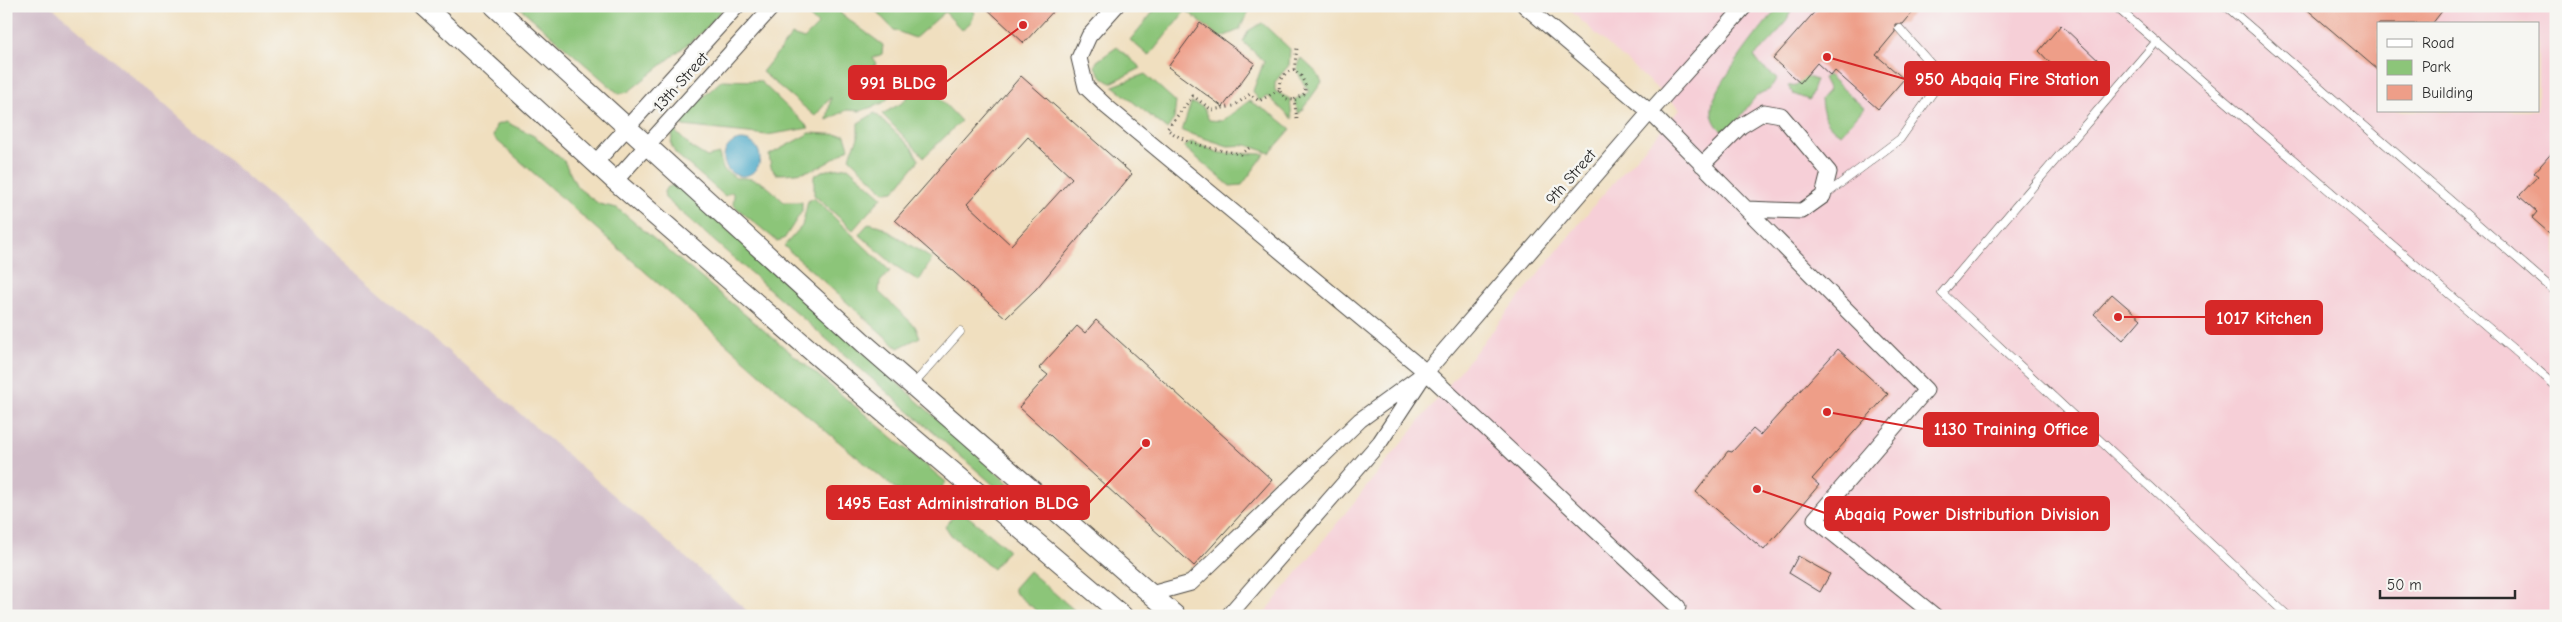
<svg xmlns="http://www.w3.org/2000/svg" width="2562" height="622" font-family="'Comic Neue',sans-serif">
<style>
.built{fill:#f6cfd7;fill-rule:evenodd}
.industrial{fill:#d1bdc9}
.green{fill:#8cc579;stroke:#5c7852}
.water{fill:#48a8c7;stroke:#3a6a79}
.building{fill:#ee9e88;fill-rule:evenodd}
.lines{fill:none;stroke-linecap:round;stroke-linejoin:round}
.service-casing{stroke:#494641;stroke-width:9}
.minor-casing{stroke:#494641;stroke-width:17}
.tertiary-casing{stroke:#494641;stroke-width:21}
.path{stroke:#494641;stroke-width:3;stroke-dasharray:1 4;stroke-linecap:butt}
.service{stroke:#fff;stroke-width:8}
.minor{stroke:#fff;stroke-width:15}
.tertiary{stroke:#fff;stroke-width:19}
.labels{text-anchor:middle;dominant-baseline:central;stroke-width:5;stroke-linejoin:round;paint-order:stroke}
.street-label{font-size:16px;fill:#2b2b2b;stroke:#f6f6f2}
.leader{fill:none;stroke:#d62828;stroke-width:2}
.callout-dot{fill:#d62828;stroke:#f6f6f2;stroke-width:2}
.callout{fill:#d62828;stroke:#d62828;stroke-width:2}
.callout-label{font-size:18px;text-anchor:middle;font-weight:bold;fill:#fff}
</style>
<rect width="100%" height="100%" fill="#f6f6f2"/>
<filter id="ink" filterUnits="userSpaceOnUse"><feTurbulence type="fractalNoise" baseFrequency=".02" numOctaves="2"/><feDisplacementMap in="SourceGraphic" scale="10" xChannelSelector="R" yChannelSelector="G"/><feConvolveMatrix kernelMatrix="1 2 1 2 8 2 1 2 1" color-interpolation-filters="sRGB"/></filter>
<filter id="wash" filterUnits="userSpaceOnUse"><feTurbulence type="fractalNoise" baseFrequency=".0096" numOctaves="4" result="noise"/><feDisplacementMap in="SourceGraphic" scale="20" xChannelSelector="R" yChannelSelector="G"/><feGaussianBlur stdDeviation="1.12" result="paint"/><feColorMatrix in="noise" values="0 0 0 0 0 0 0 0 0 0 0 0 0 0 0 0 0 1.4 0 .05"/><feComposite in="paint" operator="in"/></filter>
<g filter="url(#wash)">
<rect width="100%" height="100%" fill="#f0dfbf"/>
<path class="built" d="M1565 6H2556V616H1262L1599 199 1680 109ZM2378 24H2538V111H2378Z"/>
<path class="industrial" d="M6 6H51L753 616H6Z"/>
<path class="green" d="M518 6H725L705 30 628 92 619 94Z
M814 6H838L841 14 883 45 882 54 873 58 876 64 873 66 885 74 903 69 899 88 883 103 861 111 847 110 827 120 831 97 815 116 762 72 792 35 804 39 818 25 807 14Z
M876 6H968L975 12 971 22 962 30 945 12 915 38 894 30 875 10Z
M1158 6H1240L1249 11 1239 30 1220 38 1186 10 1149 56 1130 40Z
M1781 6H1793C1787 25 1769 44 1754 56L1762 67 1777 78 1769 90C1747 94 1743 128 1721 130 1713 123 1710 112 1713 102 1719 82 1765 20 1781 6Z
M1262 23 1290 49 1289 65 1275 82V91L1290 99 1292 119 1268 96 1259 101 1253 91 1264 61 1243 42 1248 31Z
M1117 47 1141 68 1111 83 1103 78 1095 67 1097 61Z
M1301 58 1317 73 1322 82 1299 114 1294 100 1309 92C1303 82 1292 68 1301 58Z
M915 73 961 121 924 157 882 114 902 103 910 94V78Z
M1145 74 1176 102 1174 119 1167 129 1113 86Z
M1828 75 1864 108 1841 134C1827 127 1822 115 1821 99L1829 90 1823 78Z
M1805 76 1816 80 1809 100 1793 94 1788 86 1796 85Z
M722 80 760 81 809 128 767 135 683 126 679 119Z
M1249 101 1275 116 1291 129 1270 153 1247 145 1228 146 1182 131 1191 103 1203 107 1209 120 1222 121Z
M875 113 912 148 919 160 894 191 885 192 849 158 858 138V123Z
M506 122 534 136 564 161 577 187 599 204 617 208 946 482 922 511 809 417 493 137 496 125Z
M673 129 692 148 707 157 719 154 723 169 736 178C761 177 767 186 784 202H802V211L784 239 777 241 733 205 734 196 732 192 725 196 675 153 671 144Z
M810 133 845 135 849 148C822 168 810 174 776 174L771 167 769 155Z
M1192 142 1220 153 1265 154 1242 185 1230 186 1184 147Z
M848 167 882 197 853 230 814 195V176L822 171Z
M677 184 1028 501 1021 509 665 198 664 191 668 187Z
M814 198 890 271 880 282 879 292 915 326 920 337 898 348 784 246 802 226 808 201Z
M869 223 880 226 932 259 919 281 894 265 859 234Z
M959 509 1008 549 993 569 951 535 945 526Z
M1029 571 1081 616H1043L1014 592V588Z"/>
<path class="water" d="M724 158a18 18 0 1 1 36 0a18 18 0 1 1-36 0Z"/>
<g id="blocks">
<path class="building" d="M984 6H1058L1024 43Z
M1827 6H1918L1903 24H1895V32L1876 55 1904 79 1878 109 1835 71 1831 76 1817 63 1800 83 1773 59 1818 8 1825 9Z
M2303 6H2446L2432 24H2378V70Z
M1200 23 1255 63 1223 107 1168 67Z
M2061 25 2101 63 2074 89 2039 51Z
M1021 76 1132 174 1036 289 1006 318 895 220ZM1028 137 1072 178 1011 245 967 204Z
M2556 148V239L2532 218 2537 212 2519 196 2538 176 2534 173Z
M2112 294 2141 319 2123 340 2094 314Z
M1096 320 1272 480 1194 566 1019 407 1048 375 1039 368 1077 326 1085 333Z
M1838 349 1888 394 1812 479 1819 485 1764 550 1696 492 1728 451 1732 452 1753 429 1760 435Z
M1798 556 1830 574 1820 592 1789 573Z"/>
</g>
</g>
<g filter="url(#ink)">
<use href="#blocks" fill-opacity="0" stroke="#494641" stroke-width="1"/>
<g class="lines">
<g class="service-casing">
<path id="service" d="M2115 6 2556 386
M2226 6 2556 292
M2156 42 1942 293 2288 616
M1825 195 1900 139 1943 78 1899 28
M913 385 960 332"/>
</g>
<g class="minor-casing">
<path id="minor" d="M1116 6 1089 36 1079 58 1086 87 1107 107 1426 372 1678 607
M1525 6 1650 112 1926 390 1815 519 1935 616
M595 163 737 6
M1702 165 1741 126 1764 112 1781 115 1829 172 1823 196 1802 211 1746 209
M615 181 773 6
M1151 594 1191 583 1360 420 1419 377
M1228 616 1380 442 1426 372 1650 112 1745 6"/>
</g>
<g class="tertiary-casing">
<path id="tertiary" d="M424 6 615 181 838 374 1123 616
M494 6 865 344 1176 616"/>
</g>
<path class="path" d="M1294 70 1287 72 1280 80 1279 90 1286 99 1294 100
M1297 119 1294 100 1304 94 1306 86 1301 76 1294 70 1297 48
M1249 148 1240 154C1215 149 1187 145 1167 129L1193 96 1212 110 1234 106 1250 94 1259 101 1279 90"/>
<use href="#service" class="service"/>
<use href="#minor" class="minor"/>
<use href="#tertiary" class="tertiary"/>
</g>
</g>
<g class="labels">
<g class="street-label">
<text transform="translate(681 82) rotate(-48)">13th Street</text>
<text transform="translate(1571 177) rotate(-49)">9th Street</text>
</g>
</g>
<path class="leader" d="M1827 57L1905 79M1023 25L946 82M2118 317L2206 317M1827 412L1924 429M1146 443L1089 503M1757 489L1825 513"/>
<g class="callout-dot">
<circle cx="1827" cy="57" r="5"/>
<circle cx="1023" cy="25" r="5"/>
<circle cx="2118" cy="317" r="5"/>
<circle cx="1827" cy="412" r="5"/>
<circle cx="1146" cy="443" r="5"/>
<circle cx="1757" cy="489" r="5"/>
</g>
<g class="callout">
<rect x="1905" y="62" width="204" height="33" rx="5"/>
<rect x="849" y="66" width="97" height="33" rx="5"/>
<rect x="2206" y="301" width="116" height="33" rx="5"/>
<rect x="1924" y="413" width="174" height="33" rx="5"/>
<rect x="827" y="486" width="262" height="33" rx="5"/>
<rect x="1825" y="497" width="284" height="33" rx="5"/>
</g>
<g class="callout-label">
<text x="2007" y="85">950 Abqaiq Fire Station</text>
<text x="898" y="89">991 BLDG</text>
<text x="2264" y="324">1017 Kitchen</text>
<text x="2011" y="435">1130 Training Office</text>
<text x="958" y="509">1495 East Administration BLDG</text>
<text x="1967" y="520">Abqaiq Power Distribution Division</text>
</g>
<rect width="2562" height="622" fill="none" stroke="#f6f6f2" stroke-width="25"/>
<rect x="2377" y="22" width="162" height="90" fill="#f6f6f2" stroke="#a5a5a2"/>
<rect x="2387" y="39" width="25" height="8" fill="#ffffff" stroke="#a5a5a2"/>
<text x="2422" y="48" font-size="15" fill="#2b2b2b">Road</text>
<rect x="2387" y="60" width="25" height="15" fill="#8cc579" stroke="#a5a5a2"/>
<text x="2422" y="72" font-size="15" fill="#2b2b2b">Park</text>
<rect x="2387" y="85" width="25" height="15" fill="#ee9e88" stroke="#a5a5a2"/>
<text x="2422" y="98" font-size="15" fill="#2b2b2b">Building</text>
<path d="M2380 590v8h135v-8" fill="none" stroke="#2b2b2b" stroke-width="2.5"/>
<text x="2387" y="590" font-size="15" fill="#2b2b2b" stroke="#f6f6f2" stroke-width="4" paint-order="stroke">50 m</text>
</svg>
